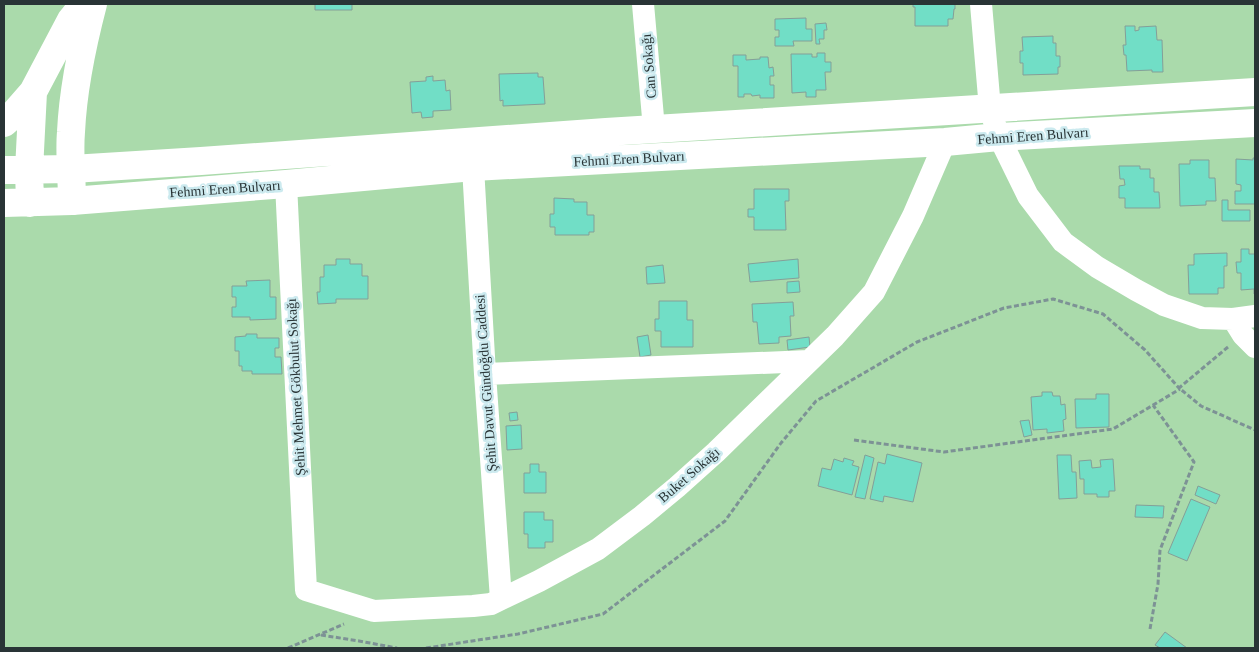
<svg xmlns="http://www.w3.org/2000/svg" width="1259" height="652" font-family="'Times New Roman',serif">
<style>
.green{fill:#aadaab}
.building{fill:#71dec6;stroke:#849f98}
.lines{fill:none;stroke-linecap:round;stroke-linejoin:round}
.path{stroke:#7d9295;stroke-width:3;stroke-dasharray:5 2.5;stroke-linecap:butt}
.minor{stroke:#fff;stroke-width:22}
.tertiary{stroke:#fff;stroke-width:28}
.secondary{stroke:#fff;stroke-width:28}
.labels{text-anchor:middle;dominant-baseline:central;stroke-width:5;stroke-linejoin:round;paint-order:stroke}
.street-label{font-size:14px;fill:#293436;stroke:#cceaef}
</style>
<rect width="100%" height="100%" fill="#cceaef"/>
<path class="green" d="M4 4H1255V648H4Z"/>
<path class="building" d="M315 4H352V10H315Z
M913 4H955V9H954L953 19H948V26H915V7H913Z
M806 18V29H812V41H793L794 46H775V37H779V30H775V19Z
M826 23 827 30H824V39H819L820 44H816L815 24Z
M1125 26H1135V31L1139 30V27L1156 26 1157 40H1162L1163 72H1152V70L1127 71 1126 55H1124L1123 45H1126Z
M1053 36V43H1056V56H1060V67H1058V74L1023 75V63H1020V51H1023L1022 37Z
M817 53H825V62H831V72H825L826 90H816V97H806V92L792 93 791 54H812V57H817Z
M733 55H746V60L760 59V57H768L769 68 773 67 774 76H770V85H774V98H760V95L752 96 751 94H744V97H738V66H733Z
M538 73V77H543L545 104 503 106V100L500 101 499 74Z
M433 76V81L445 80 446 91 450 90 451 110 433 111V117L422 118 421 112 412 113 410 82 426 81V77Z
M1253 158H1255V204H1235V191H1241V185L1236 184V159L1253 160Z
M1190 160H1209V178H1215L1216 201H1206V205L1180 206 1179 164H1190Z
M1119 166H1140V169H1150V178H1154V192H1159L1160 208H1125V198H1119V186L1125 185 1124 179H1120Z
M754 189H789V201H785L786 230H754V217H748V209H754Z
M554 198 574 199V202H587V215H594V232H589V235H555V227H550V214H554Z
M1222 200H1228V210H1250V221H1222Z
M1241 249H1249V254H1255V249V294H1254V289L1241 290V273H1237L1236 262H1241Z
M1227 253V266H1224V288H1218V294H1189L1188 265H1194V254Z
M336 259H350V264H362V276H368V299H336V303L318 304 317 292H320V277H324V265H336Z
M798 259 799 278 750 282 748 264Z
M663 265 665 283 647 284 646 267Z
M270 280V297H276V319L250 320V317H232V307H236V297H232V286H247L246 281Z
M799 281 800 292 787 293V282Z
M659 301H687V320H693V347H661V331H655V319H659Z
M793 302 794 316H790L791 336 779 337V343L759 344 757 322H753L752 304Z
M246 334H257V338H279V348H275V357H281L282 374H252V371H242V366H239V351H235V337L246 336Z
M648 335 651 355 640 357 637 337Z
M809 337 810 347 788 350 787 340Z
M1042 392H1052L1053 396H1060L1061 405 1065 404 1066 419 1063 420 1064 431 1047 433V429L1033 430 1031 397 1042 396Z
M1096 394H1109V427L1076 428 1075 399H1096Z
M517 412 518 420 510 421 509 413Z
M1029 420 1032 435 1024 437 1020 421Z
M521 425 522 449 507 450 506 426Z
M887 454 922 463 913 502 884 496 883 502 870 499 878 462 885 464Z
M865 455 874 458 865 499 855 497Z
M1057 455H1071L1072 472H1076L1077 498 1059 499Z
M844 458 854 461 852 465 859 467 852 495 818 486 822 468 831 470 834 459 843 462Z
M1113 459 1115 491H1109V497H1097V494H1084V479H1080L1079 461 1091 460 1092 468 1101 467 1100 460Z
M530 464H539V472H546V493H524V473H530Z
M1198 486 1220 495 1216 504 1195 495Z
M1191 499 1210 507 1187 561 1168 553Z
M1136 505 1164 506 1163 518 1135 517Z
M524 512H544V520H553V542H545V548H528V534H524Z
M1165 632 1187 648H1160L1155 645Z"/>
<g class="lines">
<path class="path" d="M1228 347 1179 388 1201 406 1255 430
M854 440 944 452 1113 429 1180 389
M1150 629 1158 584 1160 550 1194 462 1153 405
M321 635 359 641 397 648
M288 648 344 624
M426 648 518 634 603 614 725 521 781 443 816 401 917 342 1004 308 1053 299 1103 314 1145 350 1179 388"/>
<path class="minor" d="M643 4 654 129
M981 4 990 109 999 137 1028 196 1063 242 1097 267 1136 290 1164 305 1202 318 1233 319 1243 335 1255 347
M473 167 485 374 501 599
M286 184 306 590 374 611 473 606 491 604 539 581 598 549 642 516 677 487 716 452 835 336 874 292 913 216 945 142
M1233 319 1255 316
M485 374 809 361"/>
<path class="tertiary" d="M72 169 201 161 606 132 1255 92
M72 201 286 184 473 167 945 142 999 137 1255 123"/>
<path class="secondary" d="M4 123 12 116 33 92
M4 170 72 169
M4 203 72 201C72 178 69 154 71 132 73 89 82 46 93 4
M30 203 29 170 33 92 71 20 84 4"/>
</g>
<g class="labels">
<g class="street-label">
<text transform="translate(649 66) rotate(-95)">Can Sokağı</text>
<text transform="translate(1033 136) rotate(-4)">Fehmi Eren Bulvarı</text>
<text transform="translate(629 159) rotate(-3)">Fehmi Eren Bulvarı</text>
<text transform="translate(225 189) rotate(-4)">Fehmi Eren Bulvarı</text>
<text transform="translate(486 383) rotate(-94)">Şehit Davut Gündoğdu Caddesi</text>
<text transform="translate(296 387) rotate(-93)">Şehit Mehmet Gökbulut Sokağı</text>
<text transform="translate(689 475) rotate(-41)">Buket Sokağı</text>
</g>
</g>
<rect width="1259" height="652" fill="none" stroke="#293436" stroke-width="10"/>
</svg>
